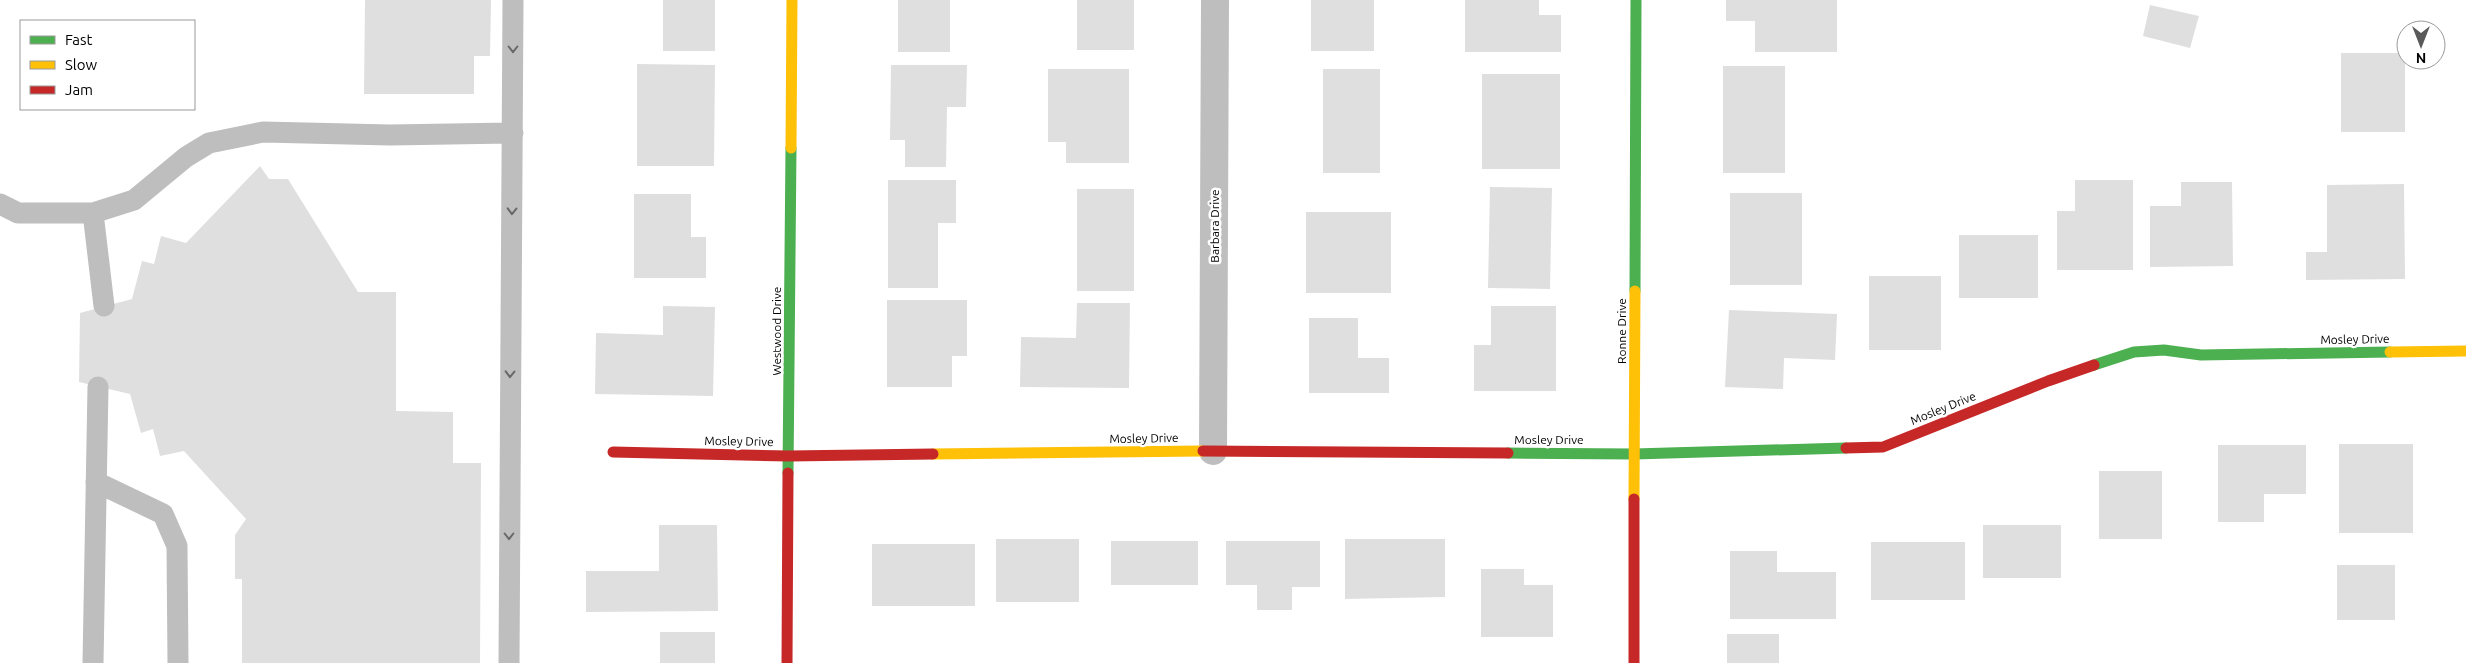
<svg xmlns="http://www.w3.org/2000/svg" width="2466" height="663" font-family="Ubuntu,sans-serif">
<style>
.building{fill:#dfdfdf}
.lines{fill:none;stroke-linecap:round;stroke-linejoin:round}
.lane{stroke:#bebebe;stroke-width:21}
.street{stroke:#bebebe;stroke-width:28}
.fast{stroke:#4caf50;stroke-width:11}
.slow{stroke:#ffc107;stroke-width:11}
.jam{stroke:#c62828;stroke-width:11}
.oneway{stroke:#686868}
.labels{text-anchor:middle;dominant-baseline:central;stroke-width:5;stroke-linejoin:round;paint-order:stroke}
.street-label{font-size:12px;fill:#000;stroke:#fff}
</style>
<rect width="100%" height="100%" fill="#fff"/>
<path class="building" d="M365 0H491L490 56H474V94H364Z
M663 0H715V51H663Z
M898 0H950V52H898Z
M1077 0H1134V50H1077Z
M1311 0H1374V51H1311Z
M1465 0H1539V15H1561V52H1465Z
M1726 0H1837V52H1755V21H1726Z
M2150 5 2199 16 2190 48 2143 36Z
M2341 53H2405V132H2341Z
M637 64 715 65 714 166H637Z
M891 65H967L966 107H947L946 167H905V140H890Z
M1723 66H1785V173H1723Z
M1048 69H1129V163H1066V142H1048Z
M1323 69H1380V173H1323Z
M1482 74H1560V169H1482Z
M260 166 269 179H288L358 292H396V411L453 412V463H481L480 663H242V579H235V535L246 519 184 451 160 456 153 429 141 433 130 394 79 382 80 313 132 299 142 261 154 264 161 236 186 243Z
M888 180H956V223H938V288H888Z
M2075 180H2133V270H2057V211H2075Z
M2181 182H2232L2233 266 2150 267V206H2181Z
M2404 184 2405 279 2306 280V252H2327V185Z
M1490 187 1552 188 1550 289 1488 288Z
M1077 189H1134V291H1077Z
M1730 193H1802V285H1730Z
M634 194H691V237H706V278H634Z
M1306 212H1391V293H1306Z
M1959 235H2038V298H1959Z
M1869 276H1941V350H1869Z
M887 300H967V356H952V387H887Z
M1077 303H1130L1129 388 1020 387 1021 337 1076 338Z
M663 306 715 307 713 396 595 394 596 333 663 335Z
M1491 306H1556V391H1474V345H1491Z
M1729 310 1837 314 1835 360 1784 358 1783 389 1725 387Z
M1309 318H1358V358H1389V393H1309Z
M2339 444H2413V533H2339Z
M2218 445H2306V494H2264V522H2218Z
M2099 471H2162V539H2099Z
M659 525H717L718 611 586 612V571H659Z
M1983 525H2061V578H1983Z
M996 539H1079V602H996Z
M1345 539H1445V597L1345 599Z
M1111 541H1198V585H1111Z
M1226 541H1320V587H1292V610H1257V585H1226Z
M1871 542H1965V600H1871Z
M872 544H975V606H872Z
M1730 551H1777V572H1836V619H1730Z
M2337 565H2395V620H2337Z
M1481 569H1524V585H1553V637H1481Z
M660 632H715V663H660Z
M1727 634H1779V663H1727Z"/>
<g class="lines">
<path class="lane" d="M0 204 18 213H93
M104 306 93 213 134 200 186 157 209 143 263 132 390 135 513 133
M96 482 163 514 177 546 178 663
M93 663 98 387
M509 663 513 0"/>
<path class="street" d="M1213 451 1215 0"/>
<path class="fast" d="M1635 291 1636 0
M2094 365 2134 352 2164 350 2201 355 2390 352
M1508 453 1634 454 1846 448
M788 473 791 148"/>
<path class="slow" d="M791 148 792 0
M2390 352 2466 351
M933 454 1203 451
M1634 499 1635 291"/>
<path class="jam" d="M1846 448 1883 447 2048 381 2094 365
M1203 451 1508 453
M613 452 789 456 933 454
M787 663 788 473
M1634 663V499"/>
</g>
<defs><path id="oneway-chevron" d="M-2-3.5L2.5 0L-2 3.5" fill="none" stroke-width="1.6" stroke-linecap="round" stroke-linejoin="round" transform="scale(1.25)"/></defs>
<g class="oneway">
<use href="#oneway-chevron" transform="translate(513 49) rotate(90)"/>
<use href="#oneway-chevron" transform="translate(512 211) rotate(91)"/>
<use href="#oneway-chevron" transform="translate(510 374) rotate(91)"/>
<use href="#oneway-chevron" transform="translate(509 536) rotate(90)"/>
</g>
<g class="labels">
<g class="street-label">
<text transform="translate(1214 226) rotate(-90)">Barbara Drive</text>
<text transform="translate(776 331) rotate(-90)">Westwood Drive</text>
<text transform="translate(1621 331) rotate(-90)">Ronne Drive</text>
<text transform="translate(2355 339) rotate(-1)">Mosley Drive</text>
<text transform="translate(1943 408) rotate(-22)">Mosley Drive</text>
<text transform="translate(1144 438) rotate(-1)">Mosley Drive</text>
<text x="1549" y="439">Mosley Drive</text>
<text transform="translate(739 441) rotate(1)">Mosley Drive</text>
</g>
</g>
<rect x="20" y="20" width="175" height="90" fill="#ffffff" stroke="#999999"/>
<rect x="30" y="36" width="25" height="8" fill="#4caf50" stroke="#999999"/>
<text x="65" y="45" font-size="15" fill="#000000">Fast</text>
<rect x="30" y="61" width="25" height="8" fill="#ffc107" stroke="#999999"/>
<text x="65" y="70" font-size="15" fill="#000000">Slow</text>
<rect x="30" y="86" width="25" height="8" fill="#c62828" stroke="#999999"/>
<text x="65" y="95" font-size="15" fill="#000000">Jam</text>
<g transform="translate(2421 45) rotate(180)"><circle r="24" fill="#ffffff" stroke="#999999"/>
<path d="M0-4L9 19L0 12L-9 19Z" fill="#595959"/>
<text y="-8" font-size="14" font-weight="bold" text-anchor="middle" fill="#000000">N</text>
</g>
</svg>
